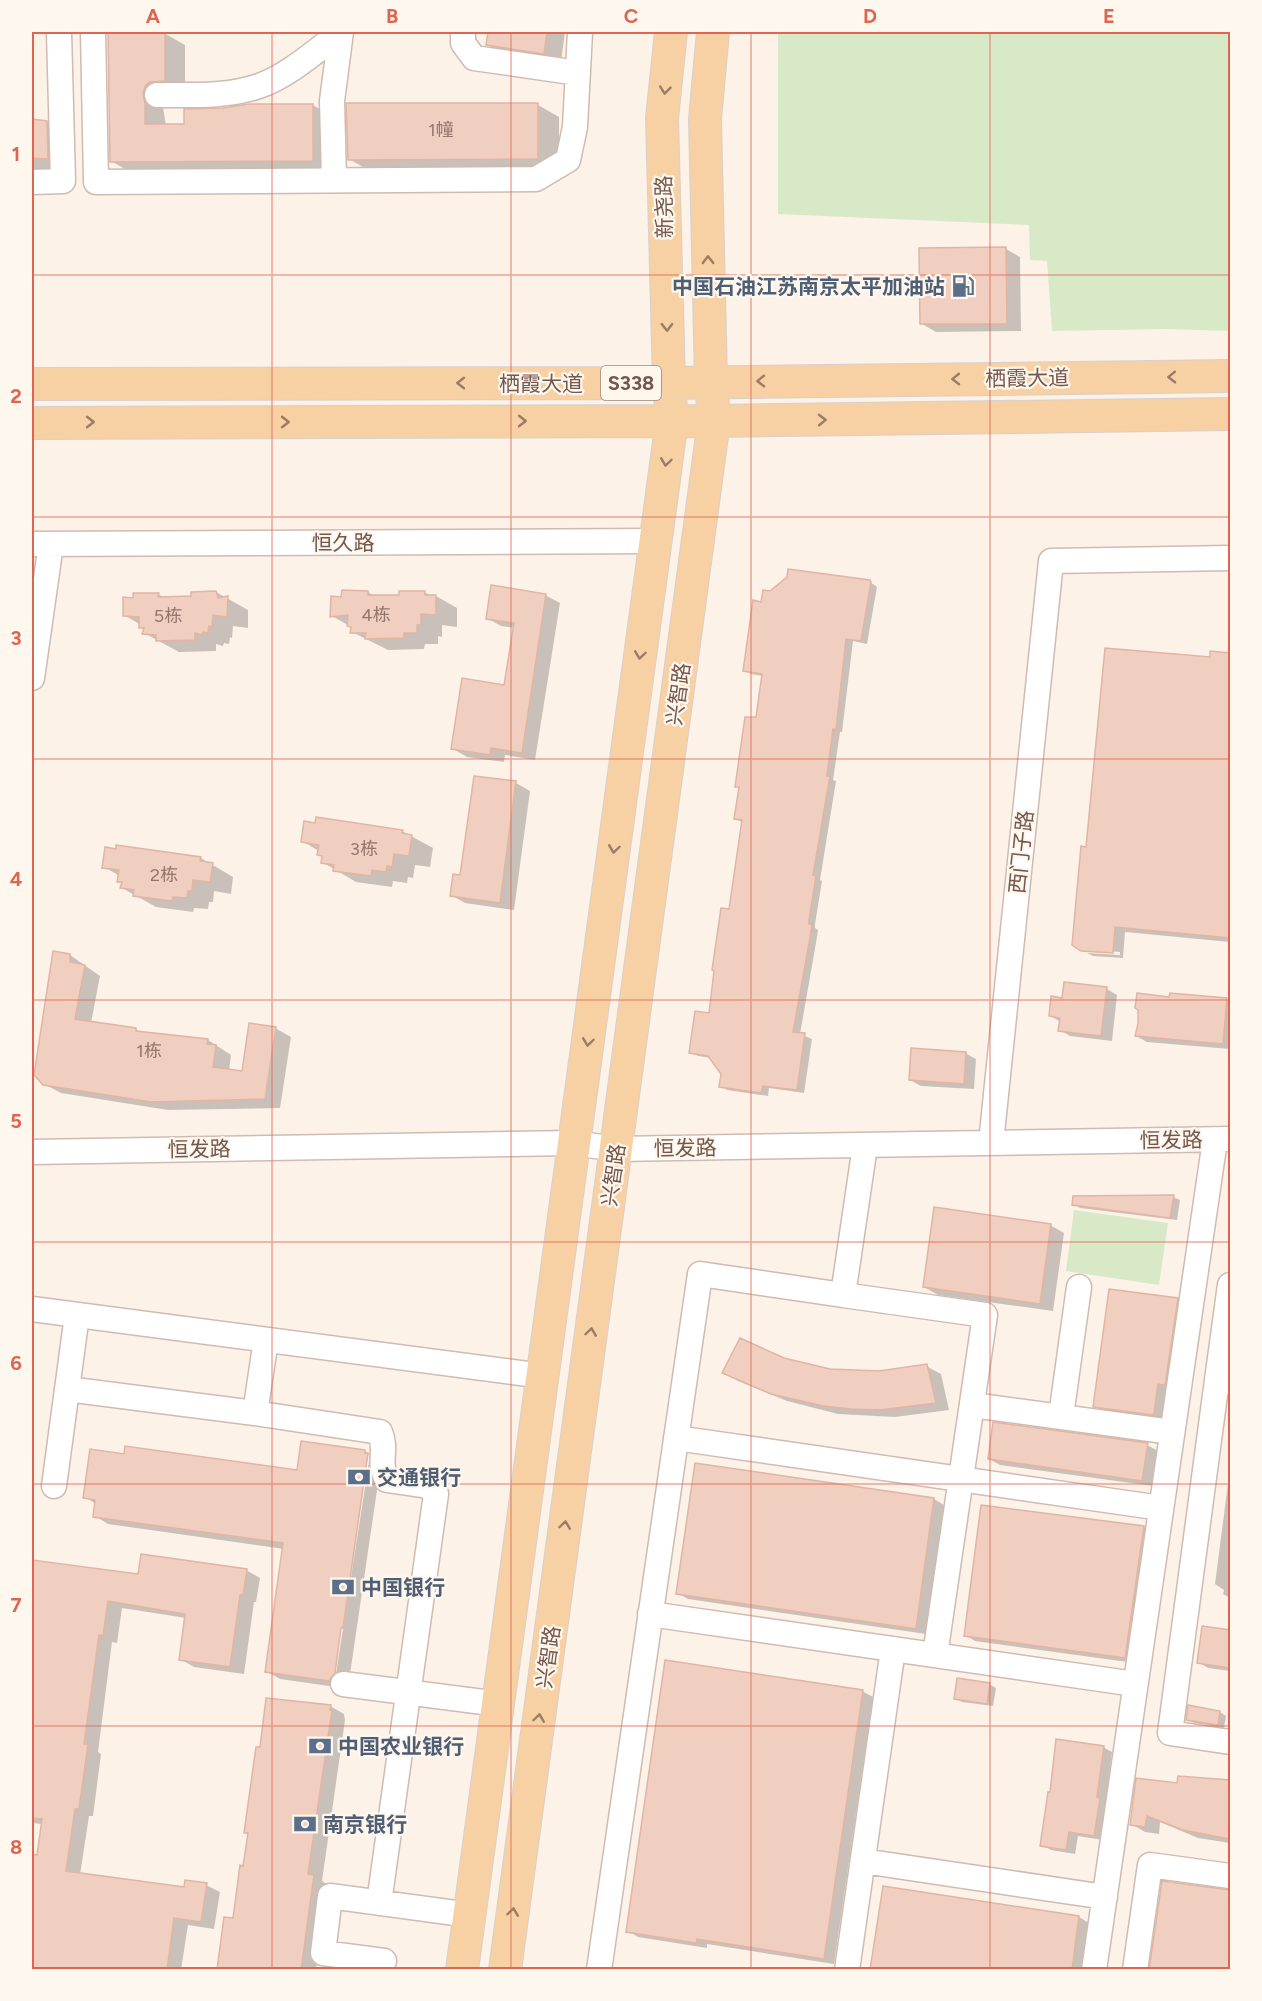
<svg xmlns="http://www.w3.org/2000/svg" width="1262" height="2001" font-family="Figtree,'Noto Sans SC',sans-serif">
<style>
.green{fill:#d8e9c7}
.shadow{fill:#0003;fill-rule:evenodd}
.building{fill:#f0cfc1;stroke:#e2b4a2;stroke-width:1.5}
.lines{fill:none;stroke-linecap:round;stroke-linejoin:round}
.minor-casing{stroke:#cfbbb1;stroke-width:27}
.major-casing{stroke:#d8d0cd;stroke-width:34}
.minor{stroke:#fff;stroke-width:24}
.major{stroke:#f7d0a4;stroke-width:32}
.oneway{stroke:#9c7b67}
.grid{fill:none;stroke:#df6553;stroke-width:1.5;stroke-opacity:0.55}
.labels{text-anchor:middle;dominant-baseline:central;stroke-width:4.5;stroke-linejoin:round;paint-order:stroke}
.number-label{font-size:18px;fill:#94756a}
.shield{fill:#fef7ee;stroke:#9e877d;stroke-width:1.5}
.shield-label{font-size:20px;font-weight:bold;fill:#75574d}
.street-label{font-size:21px;fill:#75574d;stroke:#fef7ee}
.service-label{font-size:21px;font-weight:bold;fill:#4e5e75;stroke:#fef7ee;text-anchor:start}
.neatline{fill:none;stroke:#df6553;stroke-width:2}
.grid-label{font-size:20px;text-anchor:middle;font-weight:bold;fill:#df6553}
</style>
<rect width="100%" height="100%" fill="#fcf2e8"/>
<path class="green" d="M778 32H1230V331L1166 329 1052 331 1047 261 1030 260 1029 225 778 214Z
M1074 1210 1168 1223 1159 1285 1066 1271Z"/>
<path class="shadow" d="M489 32H565L561 62 504 54 487 44Z
M164 33 185 45V92L166 98 163 107 166 126H185L313 105 334 118 333 173H132L111 161Z
M538 105 559 117V171H370L349 159Z
M32 118 47 122 68 134 69 170 32 172Z
M1006 249 1020 257 1021 331 936 332 922 324Z
M870 582 877 587 867 644 853 641 842 732H840L833 780 836 781 820 880 822 881 815 924V928L818 930 816 943 800 1034 812 1039 804 1093 769 1088 768 1096 727 1090 721 1086 722 1074 711 1058 698 1056 691 1052 710 1015 731 911 743 823 736 819 740 788 736 786 757 718 763 676 751 674 744 670 762 603Z
M216 592 248 610V628L233 626 232 638 230 637 229 644 224 643 223 646 216 644V651L179 652 144 633 145 629 141 627V625L124 615 135 599 158 594 165 598H192Z
M343 592H368L376 597H401L424 592 432 596H436L457 608V627L442 625V637L438 636V644H425L424 649 388 650 352 632 353 628 332 616 343 598Z
M545 595 560 603 535 760 505 755 504 762 467 757 453 749 506 686 515 628 501 626 487 618Z
M1211 653 1230 654V942L1125 932 1123 958 1093 956 1087 953 1120 955V952L1082 949 1087 848 1211 659Z
M475 778 516 783 530 791 514 910 465 903 451 895 461 877Z
M402 831 433 848 430 867 415 865 413 878 408 877 407 883 393 881 392 887 356 882 322 862 323 857 319 854V851L302 841Z
M117 846 201 858 233 877 231 894 214 891 213 902H209L208 909 194 908 193 912 156 907 122 888 123 883 119 881 120 876 104 867 117 851Z
M70 955 100 976 91 1023 135 1029 141 1033 208 1040 231 1055 229 1071 243 1073 275 1028 291 1037 280 1108 168 1110 61 1093 44 1084Z
M1107 989 1117 995 1112 1041 1070 1036 1060 1030 1061 1022 1050 1016 1064 999Z
M1170 998 1227 1000 1230 1002V1049L1147 1042 1136 1036 1140 1025V1009Z
M965 1053 976 1059 974 1089 921 1086 910 1080Z
M1173 1197 1180 1200 1177 1220 1080 1208 1074 1204Z
M1050 1225 1064 1233 1053 1311 938 1295 924 1287Z
M1177 1299 1187 1305 1164 1419 1105 1412 1094 1406Z
M783 1359 830 1370 879 1373 926 1366 941 1374 949 1410 895 1417 838 1414 787 1401 738 1381 724 1373Z
M1147 1445 1158 1451 1153 1486 1000 1465 989 1459Z
M365 1451 381 1463 349 1681 343 1688 280 1679 266 1671 284 1549 108 1524 95 1516 96 1504 85 1497 126 1455 298 1472ZM366 1455H370L335 1680H333Z
M1230 1468V1598L1223 1594 1224 1590 1215 1584Z
M934 1499 944 1505 926 1634 688 1599 677 1593Z
M983 1506 1144 1527 1154 1533 1135 1663 975 1641 965 1635Z
M32 1562 139 1576 246 1570 260 1578 256 1602H254L244 1674 194 1667 180 1659 186 1618 122 1608 117 1643 112 1642 98 1752 101 1754 93 1816H89L80 1875 185 1889 206 1885 220 1892 214 1929 188 1925 181 1970H32V1855L38 1856 42 1824 32 1823Z
M1203 1628 1230 1631V1671L1208 1668 1198 1662Z
M989 1684 996 1688 993 1706 962 1702 956 1698Z
M862 1691 873 1697 834 1964 707 1944V1948L638 1937 628 1931Z
M330 1706 344 1714 345 1720 322 1881 328 1885 316 1970H218L234 1920 245 1867 249 1834 246 1832 261 1748Z
M1220 1712 1226 1716 1224 1728 1194 1723 1188 1719Z
M1103 1747 1112 1752 1106 1803 1109 1804 1103 1840 1078 1836 1075 1854 1051 1850 1042 1845Z
M1213 1779 1230 1783V1843L1198 1838 1160 1822 1159 1834 1145 1832 1131 1824 1178 1785Z
M1230 1891V1970H1151L1228 1892Z
M1079 1917 1089 1923 1083 1970H871Z"/>
<path class="building" d="M108 32H165V81L150 82 145 86 143 94 145 103V124H184V109L223 108 249 104H313V161L110 162Z
M488 32H547L544 54 486 45Z
M346 103H538V159L348 160Z
M32 119 47 121 48 159 32 158Z
M1006 247 1007 324H920L919 248Z
M788 569 870 580 871 582 861 641 846 639 836 730 833 729 827 776H830L813 875 816 876 809 920V924H812L810 938 793 1032 805 1033 797 1090 763 1086 761 1093 719 1087 721 1074 708 1056 689 1053 695 1011 709 1013 714 971 712 970 721 908 729 909 742 820 734 819 739 787H735L745 717H756L762 674 743 671 753 600 761 602 763 590 770 591 787 577Z
M491 585 546 594 522 753 491 748 490 755 451 749 462 678 504 685 514 623 486 619Z
M342 590 368 591V595H399V591H425V595H436V615L421 614V625H417V633H404V638L365 639 366 633H350L351 627 347 626 348 615 330 617 331 596 341 597Z
M216 591 218 598 228 596 227 617 213 615 212 627 209 626 208 633 203 632 202 635 195 633V640L156 641V635L142 634 144 628H139V617L123 616V597L133 598V593H159L158 597 191 596V592Z
M1105 648 1210 657V651L1230 653V938L1115 927 1113 953 1081 951 1072 945 1081 846 1086 847Z
M474 776 516 781 500 903 450 896 453 874 460 875Z
M316 817 403 830 402 833 412 835 409 856 394 854 392 867 387 866 386 872 372 870 371 876 333 871 334 865 321 863 322 856 317 855 319 845 301 842 304 821 315 823Z
M116 845 201 857 200 861 213 863 210 882 193 880 192 891H188L187 898 173 897 172 901 133 896 134 890 120 888 122 882H117L119 870 102 868 105 847 116 849Z
M53 951 70 954V962L85 965 75 1019 136 1028V1031L208 1039 207 1044 216 1045 213 1067 242 1071 249 1023 276 1027 265 1099 151 1102 43 1085 34 1075Z
M1064 982 1107 987 1101 1036 1058 1031 1060 1018 1049 1016 1051 996 1062 998Z
M1137 993 1169 997 1170 993 1227 998 1223 1044 1135 1036 1138 1024V1010L1135 1008Z
M911 1048 966 1052 964 1084 909 1080Z
M1174 1195 1170 1218 1072 1205 1073 1196Z
M934 1207 1051 1224 1040 1304 923 1287Z
M1109 1289 1178 1298 1165 1385 1158 1384 1154 1413 1152 1415 1093 1407Z
M740 1338 784 1358 830 1369 879 1371 927 1364 936 1403 880 1410 851 1409 823 1406 771 1394 722 1373Z
M993 1422 1148 1443 1142 1481 988 1459Z
M301 1441 365 1450V1453H368L343 1628H341L335 1673 329 1681 265 1672 283 1543 93 1517 95 1500 83 1498 90 1449 124 1454 125 1446 297 1470Z
M695 1463 934 1498 916 1629 676 1594Z
M981 1505 1144 1526 1125 1658 964 1636Z
M141 1554 247 1569 243 1595H240L230 1667 179 1660 185 1614 108 1601 103 1636 99 1635 84 1744H88L79 1809H75L66 1871 184 1887 185 1880 207 1883 201 1922 174 1918 167 1970H32V1854L37 1855 42 1819 32 1818V1560L138 1574Z
M1202 1626 1230 1630V1668L1197 1663Z
M665 1660 863 1690 824 1959 697 1939 696 1943 626 1932Z
M957 1678 990 1683 987 1704 954 1699Z
M266 1698 331 1705 330 1710H332L308 1874 314 1875 301 1970H217L224 1917 233 1918 240 1865 243 1866 248 1833H244L256 1747H260Z
M1188 1705 1220 1711 1218 1725 1186 1720Z
M1056 1739 1104 1746 1097 1797 1100 1798 1094 1836 1069 1832 1066 1850 1040 1846 1048 1792H1050Z
M1178 1776 1230 1780V1839L1183 1830 1147 1816 1145 1827 1130 1825 1136 1778 1177 1783Z
M1162 1881 1230 1890V1970H1149Z
M883 1886 1079 1916 1072 1970H870Z"/>
<g class="lines">
<g class="minor-casing">
<path id="minor" d="M93 32 96 182 536 179 568 160 575 127 580 32
M463 32V43L474 58 578 73
M157 95C191 95 227 97 259 86 288 76 317 50 341 32
M334 180 332 101 341 32
M32 182 63 181 59 32
M32 544 655 541
M32 678 51 544
M991 1143 1051 561 1230 558
M32 1152 574 1143 616 1149 1230 1139
M843 1295 985 1315 935 1655
M32 1309 543 1376
M266 1340 255 1413 380 1432C388 1452 377 1460 387 1480L428 1486 436 1494 379 1903
M1217 1380 1230 1285
M1230 1382 1217 1380 1170 1733 1230 1742
M67 1389 255 1413
M972 1405 1172 1432
M1061 1416 1079 1287
M676 1438 1161 1508
M54 1486 77 1315
M650 1614 1135 1684
M343 1684 499 1704
M863 1861 1105 1897
M384 1961 323 1953 330 1896 470 1915
M599 1970 700 1274 843 1295 865 1146
M847 1970 893 1649
M1094 1970 1215 1140
M1135 1970 1150 1865 1230 1876"/>
</g>
<g class="major-casing">
<path id="major" d="M32 384 669 383 1230 376
M32 423 714 421 1230 414
M462 1970 672 420 669 383 662 118 671 32
M505 1970 714 421 711 381 705 119 713 32"/>
</g>
<use href="#minor" class="minor"/>
<use href="#major" class="major"/>
</g>
<defs><path id="oneway-chevron" d="M-2-3.5L2.5 0L-2 3.5" fill="none" stroke-width="1.6" stroke-linecap="round" stroke-linejoin="round" transform="scale(1.5)"/></defs>
<g class="oneway">
<use href="#oneway-chevron" transform="translate(665 90) rotate(96)"/>
<use href="#oneway-chevron" transform="translate(708 260) rotate(-91)"/>
<use href="#oneway-chevron" transform="translate(667 327) rotate(89)"/>
<use href="#oneway-chevron" transform="translate(1172 377) rotate(179)"/>
<use href="#oneway-chevron" transform="translate(956 379) rotate(179)"/>
<use href="#oneway-chevron" transform="translate(761 381) rotate(179)"/>
<use href="#oneway-chevron" transform="translate(461 383) rotate(180)"/>
<use href="#oneway-chevron" transform="translate(822 420) rotate(-1)"/>
<use href="#oneway-chevron" transform="translate(522 421)"/>
<use href="#oneway-chevron" transform="translate(90 422)"/>
<use href="#oneway-chevron" transform="translate(285 422)"/>
<use href="#oneway-chevron" transform="translate(666 462) rotate(98)"/>
<use href="#oneway-chevron" transform="translate(640 655) rotate(98)"/>
<use href="#oneway-chevron" transform="translate(614 849) rotate(98)"/>
<use href="#oneway-chevron" transform="translate(588 1042) rotate(98)"/>
<use href="#oneway-chevron" transform="translate(591 1332) rotate(-82)"/>
<use href="#oneway-chevron" transform="translate(565 1525) rotate(-82)"/>
<use href="#oneway-chevron" transform="translate(539 1718) rotate(-82)"/>
<use href="#oneway-chevron" transform="translate(513 1912) rotate(-82)"/>
</g>
<path class="grid" d="M272 32V1970M511 32V1970M751 32V1970M990 32V1970M32 275H1230M32 517H1230M32 759H1230M32 1000H1230M32 1242H1230M32 1484H1230M32 1726H1230"/>
<defs>
<g id="fuel-bare" transform="scale(1.8)"><path d="M-5.5-6h7V0h2V4h1.3V-2.5L3-4.5l.8-.8L6-3V5H2.5V1h-1V6h-7ZM-4.2-4.7v3.2H.2V-4.7Z" fill="#5c6f8a" stroke="#fef7ee" stroke-width="2.5" paint-order="stroke"/></g>
<g id="bank-bare" transform="scale(1.8)"><path d="M-6-4H6V4H-6ZM0-2.3a2.3 2.3 0 1 0 0 4.6a2.3 2.3 0 1 0 0-4.6Z" fill="#5c6f8a" stroke="#fef7ee" stroke-width="2.5" paint-order="stroke"/></g>
</defs>
<g fill-rule="evenodd">
<use href="#fuel-bare" x="963" y="286"/>
<use href="#bank-bare" x="359" y="1477"/>
<use href="#bank-bare" x="343" y="1587"/>
<use href="#bank-bare" x="320" y="1746"/>
<use href="#bank-bare" x="305" y="1824"/>
</g>
<g class="labels">
<g class="number-label">
<text x="441" y="130">1幢</text>
<text x="376" y="615">4栋</text>
<text x="168" y="616">5栋</text>
<text x="364" y="849">3栋</text>
<text x="164" y="875">2栋</text>
<text x="149" y="1051">1栋</text>
</g>
<rect class="shield" x="601" y="366" width="60" height="34" rx="4.5"/>
<g class="shield-label">
<text x="631" y="383">S338</text>
</g>
<g class="street-label">
<text transform="translate(664 207) rotate(-91)">新尧路</text>
<text transform="translate(1027 378) rotate(-1)">栖霞大道</text>
<text x="541" y="383">栖霞大道</text>
<text x="343" y="542">恒久路</text>
<text transform="translate(678 694) rotate(-82)">兴智路</text>
<text transform="translate(1021 852) rotate(-84)">西门子路</text>
<text transform="translate(1171 1140) rotate(-1)">恒发路</text>
<text transform="translate(685 1148) rotate(-1)">恒发路</text>
<text transform="translate(199 1149) rotate(-1)">恒发路</text>
<text transform="translate(613 1175) rotate(-82)">兴智路</text>
<text transform="translate(548 1657) rotate(-82)">兴智路</text>
</g>
<g class="service-label">
<text x="945" y="286" text-anchor="end">中国石油江苏南京太平加油站</text>
<text x="377" y="1477">交通银行</text>
<text x="361" y="1587">中国银行</text>
<text x="338" y="1746">中国农业银行</text>
<text x="323" y="1824">南京银行</text>
</g>
</g>
<rect width="1262" height="2001" fill="none" stroke="#fef7ee" stroke-width="66"/>
<rect x="33" y="33" width="1196" height="1935" class="neatline"/>
<g class="grid-label">
<text x="153" y="23">A</text>
<text x="392" y="23">B</text>
<text x="631" y="23">C</text>
<text x="870" y="23">D</text>
<text x="1109" y="23">E</text>
<text x="16" y="161">1</text>
<text x="16" y="403">2</text>
<text x="16" y="645">3</text>
<text x="16" y="886">4</text>
<text x="16" y="1128">5</text>
<text x="16" y="1370">6</text>
<text x="16" y="1612">7</text>
<text x="16" y="1854">8</text>
</g>
</svg>
